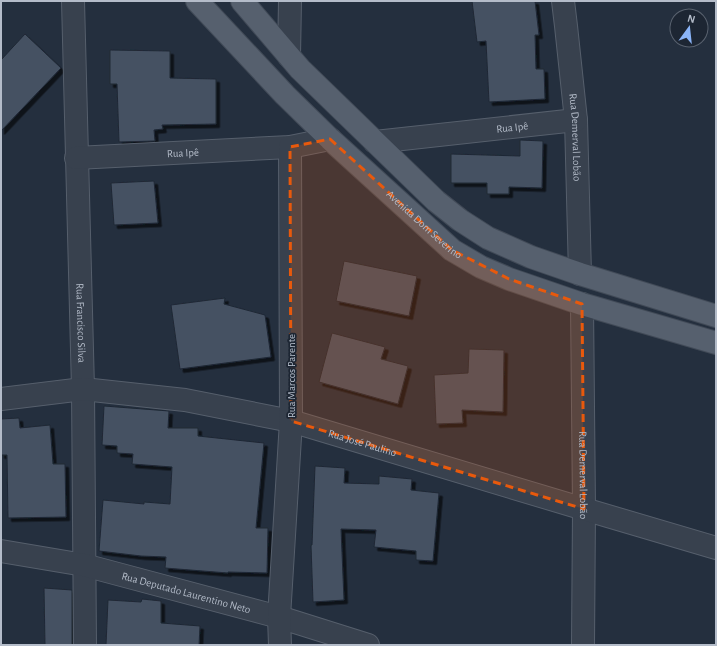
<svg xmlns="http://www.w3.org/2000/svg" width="717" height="646" font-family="'Alegreya Sans',sans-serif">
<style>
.building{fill:#455162;stroke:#1f2835;filter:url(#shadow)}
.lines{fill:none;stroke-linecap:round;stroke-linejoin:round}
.minor-casing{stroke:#565f6c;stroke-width:24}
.major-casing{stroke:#414a57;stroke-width:24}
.minor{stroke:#38414e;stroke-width:22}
.major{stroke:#56606e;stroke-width:22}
.marked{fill:#e8590c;fill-opacity:0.2;stroke:#e8590c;stroke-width:3;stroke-dasharray:8 5;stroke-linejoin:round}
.labels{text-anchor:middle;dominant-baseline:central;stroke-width:3.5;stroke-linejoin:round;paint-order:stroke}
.street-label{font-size:11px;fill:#b4bcc9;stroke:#1d2633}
</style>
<defs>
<filter id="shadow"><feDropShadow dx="3.5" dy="3.5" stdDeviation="0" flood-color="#0009"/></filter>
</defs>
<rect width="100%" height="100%" fill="#242f3e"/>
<path class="building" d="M472 1H535L539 35H535L536 69H544L545 99 489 102 486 41 477 42Z
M25 34 61 68 1 131V60Z
M110 50 170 51V78L216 79V124L162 125 163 129 154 130 155 141 119 142 117 84H110Z
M520 140 543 141 542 188 509 187V194H487V183H451V154L520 156Z
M154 181 158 223 114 225 111 183Z
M344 261 417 276 409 316 336 301Z
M225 298 224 304 265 315 271 357 180 369 171 305Z
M332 333 385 347 381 359 408 366 398 404 319 382Z
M469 349 504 350 503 412 462 410 463 423 436 424 434 375 468 373Z
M104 406 169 411 168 428H198V436L264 443 256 528H268L267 573 228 572V573L165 568 166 557 141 556 99 551 103 500 144 504V502L170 504 172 467 132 464 133 454 117 453V446L102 445Z
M19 418 20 428 50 425 53 464H65L66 517 8 518 7 455H1V419Z
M315 466 345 468 344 483 379 484V476L412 479 411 490 439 493 433 561 416 560V551L374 547 376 530 341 529 344 600 313 602 311 545H312Z
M44 588 72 590V645H45Z
M142 599 161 601V623L200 626 199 645H106L108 600 141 602Z"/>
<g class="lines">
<g class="minor-casing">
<g id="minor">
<path id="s1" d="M73 1 83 389 85 645"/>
<path id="s2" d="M563 1 566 26 576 120 580 274"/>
<path d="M289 56 290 1"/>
<path id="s3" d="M375 142 576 120"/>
<path id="s4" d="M76 158 290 147 330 139"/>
<path id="s5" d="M582 304 584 509 583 645"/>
<path id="s6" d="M1 399 83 389 185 400 291 421 584 509 716 548"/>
<path id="s7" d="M1 551 84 565 279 617 368 645"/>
<path d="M280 645 279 617 291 421 290 147"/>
</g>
</g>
<g class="major-casing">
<g id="major">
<path id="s8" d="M197 1 285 95 330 139 452 250 481 267 509 279 582 304 716 343"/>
<path d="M242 1 300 69 436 201 460 220 488 238 531 257 580 274 716 316"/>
</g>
</g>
<use href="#minor" class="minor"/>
<use href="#major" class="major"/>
</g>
<path class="marked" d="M330 139 452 250 509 279 582 304 584 509 291 421 290 147Z"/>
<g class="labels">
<g class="street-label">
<text stroke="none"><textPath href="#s3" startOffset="138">Rua Ipê</textPath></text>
<text stroke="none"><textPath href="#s2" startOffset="137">Rua Demerval Lobão</textPath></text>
<text stroke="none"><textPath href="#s4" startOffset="107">Rua Ipê</textPath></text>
<text stroke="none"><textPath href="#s8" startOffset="319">Avenida Dom Severino</textPath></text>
<text stroke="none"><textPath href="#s1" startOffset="322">Rua Francisco Silva</textPath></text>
<text transform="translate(291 376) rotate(-90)">Rua Marcos Parente</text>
<text stroke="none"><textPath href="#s6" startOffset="368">Rua José Paulino</textPath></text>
<text stroke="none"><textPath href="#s5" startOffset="171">Rua Demerval Lobão</textPath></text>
<text stroke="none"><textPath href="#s7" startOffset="190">Rua Deputado Laurentino Neto</textPath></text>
</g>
</g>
<rect width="717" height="646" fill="none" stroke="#b4bcc9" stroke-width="4"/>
<g transform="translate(689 28) rotate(15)"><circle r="19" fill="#1d2633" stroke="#59626f"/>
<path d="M0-3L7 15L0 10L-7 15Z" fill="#8ab4f8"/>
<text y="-6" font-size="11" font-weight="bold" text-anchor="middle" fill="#b4bcc9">N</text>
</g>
</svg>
